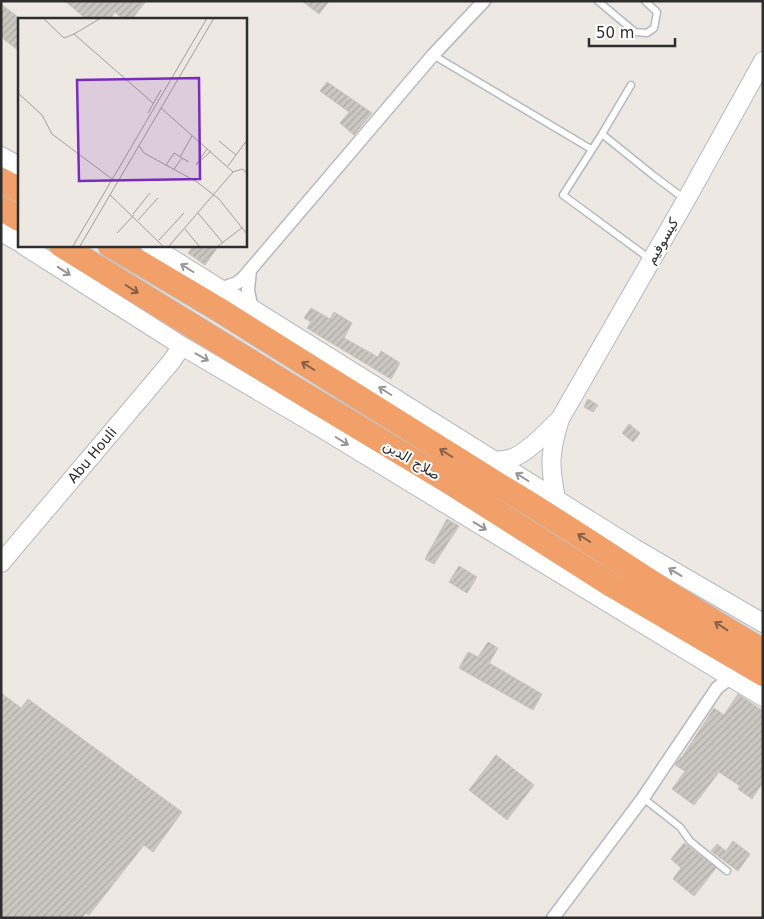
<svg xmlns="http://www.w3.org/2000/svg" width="764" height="919" font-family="'DejaVu Sans','Noto Naskh Arabic',sans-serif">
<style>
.building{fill:url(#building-hatch);stroke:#c9c4bb}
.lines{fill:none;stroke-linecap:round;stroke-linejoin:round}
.lane-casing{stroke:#b5b8c0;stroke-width:9}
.street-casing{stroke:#b5b8c0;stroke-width:15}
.secondary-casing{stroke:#b5b8c0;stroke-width:20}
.highway-casing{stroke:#c4c4c4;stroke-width:26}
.lane{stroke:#fff;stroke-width:6}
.street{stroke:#fff;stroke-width:12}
.secondary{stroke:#fff;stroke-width:18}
.highway{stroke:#f1a06a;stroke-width:24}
.oneway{stroke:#969696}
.oneway2{stroke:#866149}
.labels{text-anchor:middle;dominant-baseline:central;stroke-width:4;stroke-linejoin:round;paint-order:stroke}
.street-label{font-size:14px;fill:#2e2e2e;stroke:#fff}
.inset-road{fill:none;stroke:#a19e9a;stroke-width:1}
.view{fill:#7b2cbf;fill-opacity:0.15;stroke:#7b2cbf;stroke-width:2.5}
.inset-edge{fill:none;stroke:#2e2e2e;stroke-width:2.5}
</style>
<defs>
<pattern id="building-hatch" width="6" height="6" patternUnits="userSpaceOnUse" patternTransform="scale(1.25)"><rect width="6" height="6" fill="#cac6c0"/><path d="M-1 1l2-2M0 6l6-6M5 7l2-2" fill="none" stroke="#aeaaa5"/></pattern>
</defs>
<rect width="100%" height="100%" fill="#eee8e2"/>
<path class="building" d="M65 1H146L132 19H123L115 12 110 19H86Z
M302 1H329L319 14Z
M1 4 19 18V51L1 37Z
M327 82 372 113 354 135 340 123 349 112 320 91Z
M194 245H219L205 265 188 253Z
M311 308 330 319 334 312 352 323 344 338 378 357 381 351 400 363 391 379 307 328 311 322 304 318Z
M588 399 598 405 593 412 584 407Z
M629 424 640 433 633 442 622 433Z
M447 519 459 526 434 564 425 559Z
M459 566 477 577 467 593 449 582Z
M488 642 498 648 489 663 542 694 533 710 459 668 468 652 478 657Z
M1 693 21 708 28 699 182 812 153 852 144 845 89 915 86 913 81 918H1Z
M738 694 763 711V782L752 799 738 789 740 786 719 772 694 805 672 789 685 771 675 765 681 757H682L714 708 724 715Z
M496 755 534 785 507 820 469 790Z
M733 841 750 854 738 871 711 851 717 844 726 851Z
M684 843 716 868 694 896 673 879 681 868 671 859Z"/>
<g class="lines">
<g class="lane-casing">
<path id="lane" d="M598 1 635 32 647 33 654 28 657 12 645 1
M433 55 591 149
M631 85 602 134 654 176 686 200
M602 134 563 195 650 259
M643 798 680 827 690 841 727 871"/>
</g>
<g class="street-casing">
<path id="street" d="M250 270 248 290 252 310
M220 289 237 283 244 277 433 55 484 1
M553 918 643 798 717 688 735 674"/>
</g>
<g class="secondary-casing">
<path id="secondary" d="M1 156 19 166
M1 232 19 242
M23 245 182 346 321 428 763 697
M150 245 634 548 763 623
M496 461C501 460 507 460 512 458 528 453 547 431 559 420
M556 498C549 465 550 451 560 419L686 200 763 61
M1 563 171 362 182 346"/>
</g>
<g class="highway-casing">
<path id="highway" d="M1 180 19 190
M1 208 19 219
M61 245 290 386 454 485 613 586 763 674
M110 245 218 309 497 484C587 537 672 599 763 651"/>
</g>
<use href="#lane" class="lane"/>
<use href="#street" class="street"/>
<use href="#secondary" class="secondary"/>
<use href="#highway" class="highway"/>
</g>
<defs><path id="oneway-shaft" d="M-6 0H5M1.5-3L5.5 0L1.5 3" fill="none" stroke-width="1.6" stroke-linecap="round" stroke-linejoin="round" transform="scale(1.25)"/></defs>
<g class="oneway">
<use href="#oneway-shaft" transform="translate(187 268) rotate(-148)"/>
<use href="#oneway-shaft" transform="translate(64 271) rotate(33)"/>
<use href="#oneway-shaft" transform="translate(202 357) rotate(29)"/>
<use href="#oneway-shaft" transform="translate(385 391) rotate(-148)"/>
<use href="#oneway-shaft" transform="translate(342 441) rotate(32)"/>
<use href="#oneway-shaft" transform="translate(522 477) rotate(-148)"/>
<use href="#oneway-shaft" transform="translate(480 526) rotate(31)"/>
<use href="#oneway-shaft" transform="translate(675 572) rotate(-149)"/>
</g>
<g class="oneway2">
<use href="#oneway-shaft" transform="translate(132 289) rotate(32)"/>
<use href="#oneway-shaft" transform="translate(308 366) rotate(-148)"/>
<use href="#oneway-shaft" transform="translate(446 453) rotate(-148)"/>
<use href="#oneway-shaft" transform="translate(584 538) rotate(-148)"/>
<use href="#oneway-shaft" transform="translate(721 626) rotate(-147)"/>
</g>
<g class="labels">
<g class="street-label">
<text transform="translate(662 241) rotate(-60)">كيسوفيم</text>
<text transform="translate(92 455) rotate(-50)">Abu Houli</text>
<text transform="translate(412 460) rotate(31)">صلاح الدين</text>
</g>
</g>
<g transform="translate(18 18)">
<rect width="229" height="229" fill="#eee8e2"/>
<path class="inset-road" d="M25 0 46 20 56 16M83 0 56 16 135 85M0 75 24 97 34 116 94 161M143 90 215 154M130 95 143 72M201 123 218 137M121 128 126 135 179 164 201 181 229 216M189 131 178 147 193 133M162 139 174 118M148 147 156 135 164 140M210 148 229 122M156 151 164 140 171 144M92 177 145 228M180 195 205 225M115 196 132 175M120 202 140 180M167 211 181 228M99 215 116 197M141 222 166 195M55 228 189 0M62 228 196 0M151 228 215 154 224 151 229 155M200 228 225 209"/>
<path class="view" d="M181 60 182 161 61 163 59 62Z"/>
<rect width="229" height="229" class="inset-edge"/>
</g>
<rect width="764" height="919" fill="none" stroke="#2e2e2e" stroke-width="5"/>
<path d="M589 38v8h86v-8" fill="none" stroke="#2e2e2e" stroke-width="2.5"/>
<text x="596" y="38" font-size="15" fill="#2e2e2e" stroke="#ffffff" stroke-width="4" paint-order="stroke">50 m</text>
</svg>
